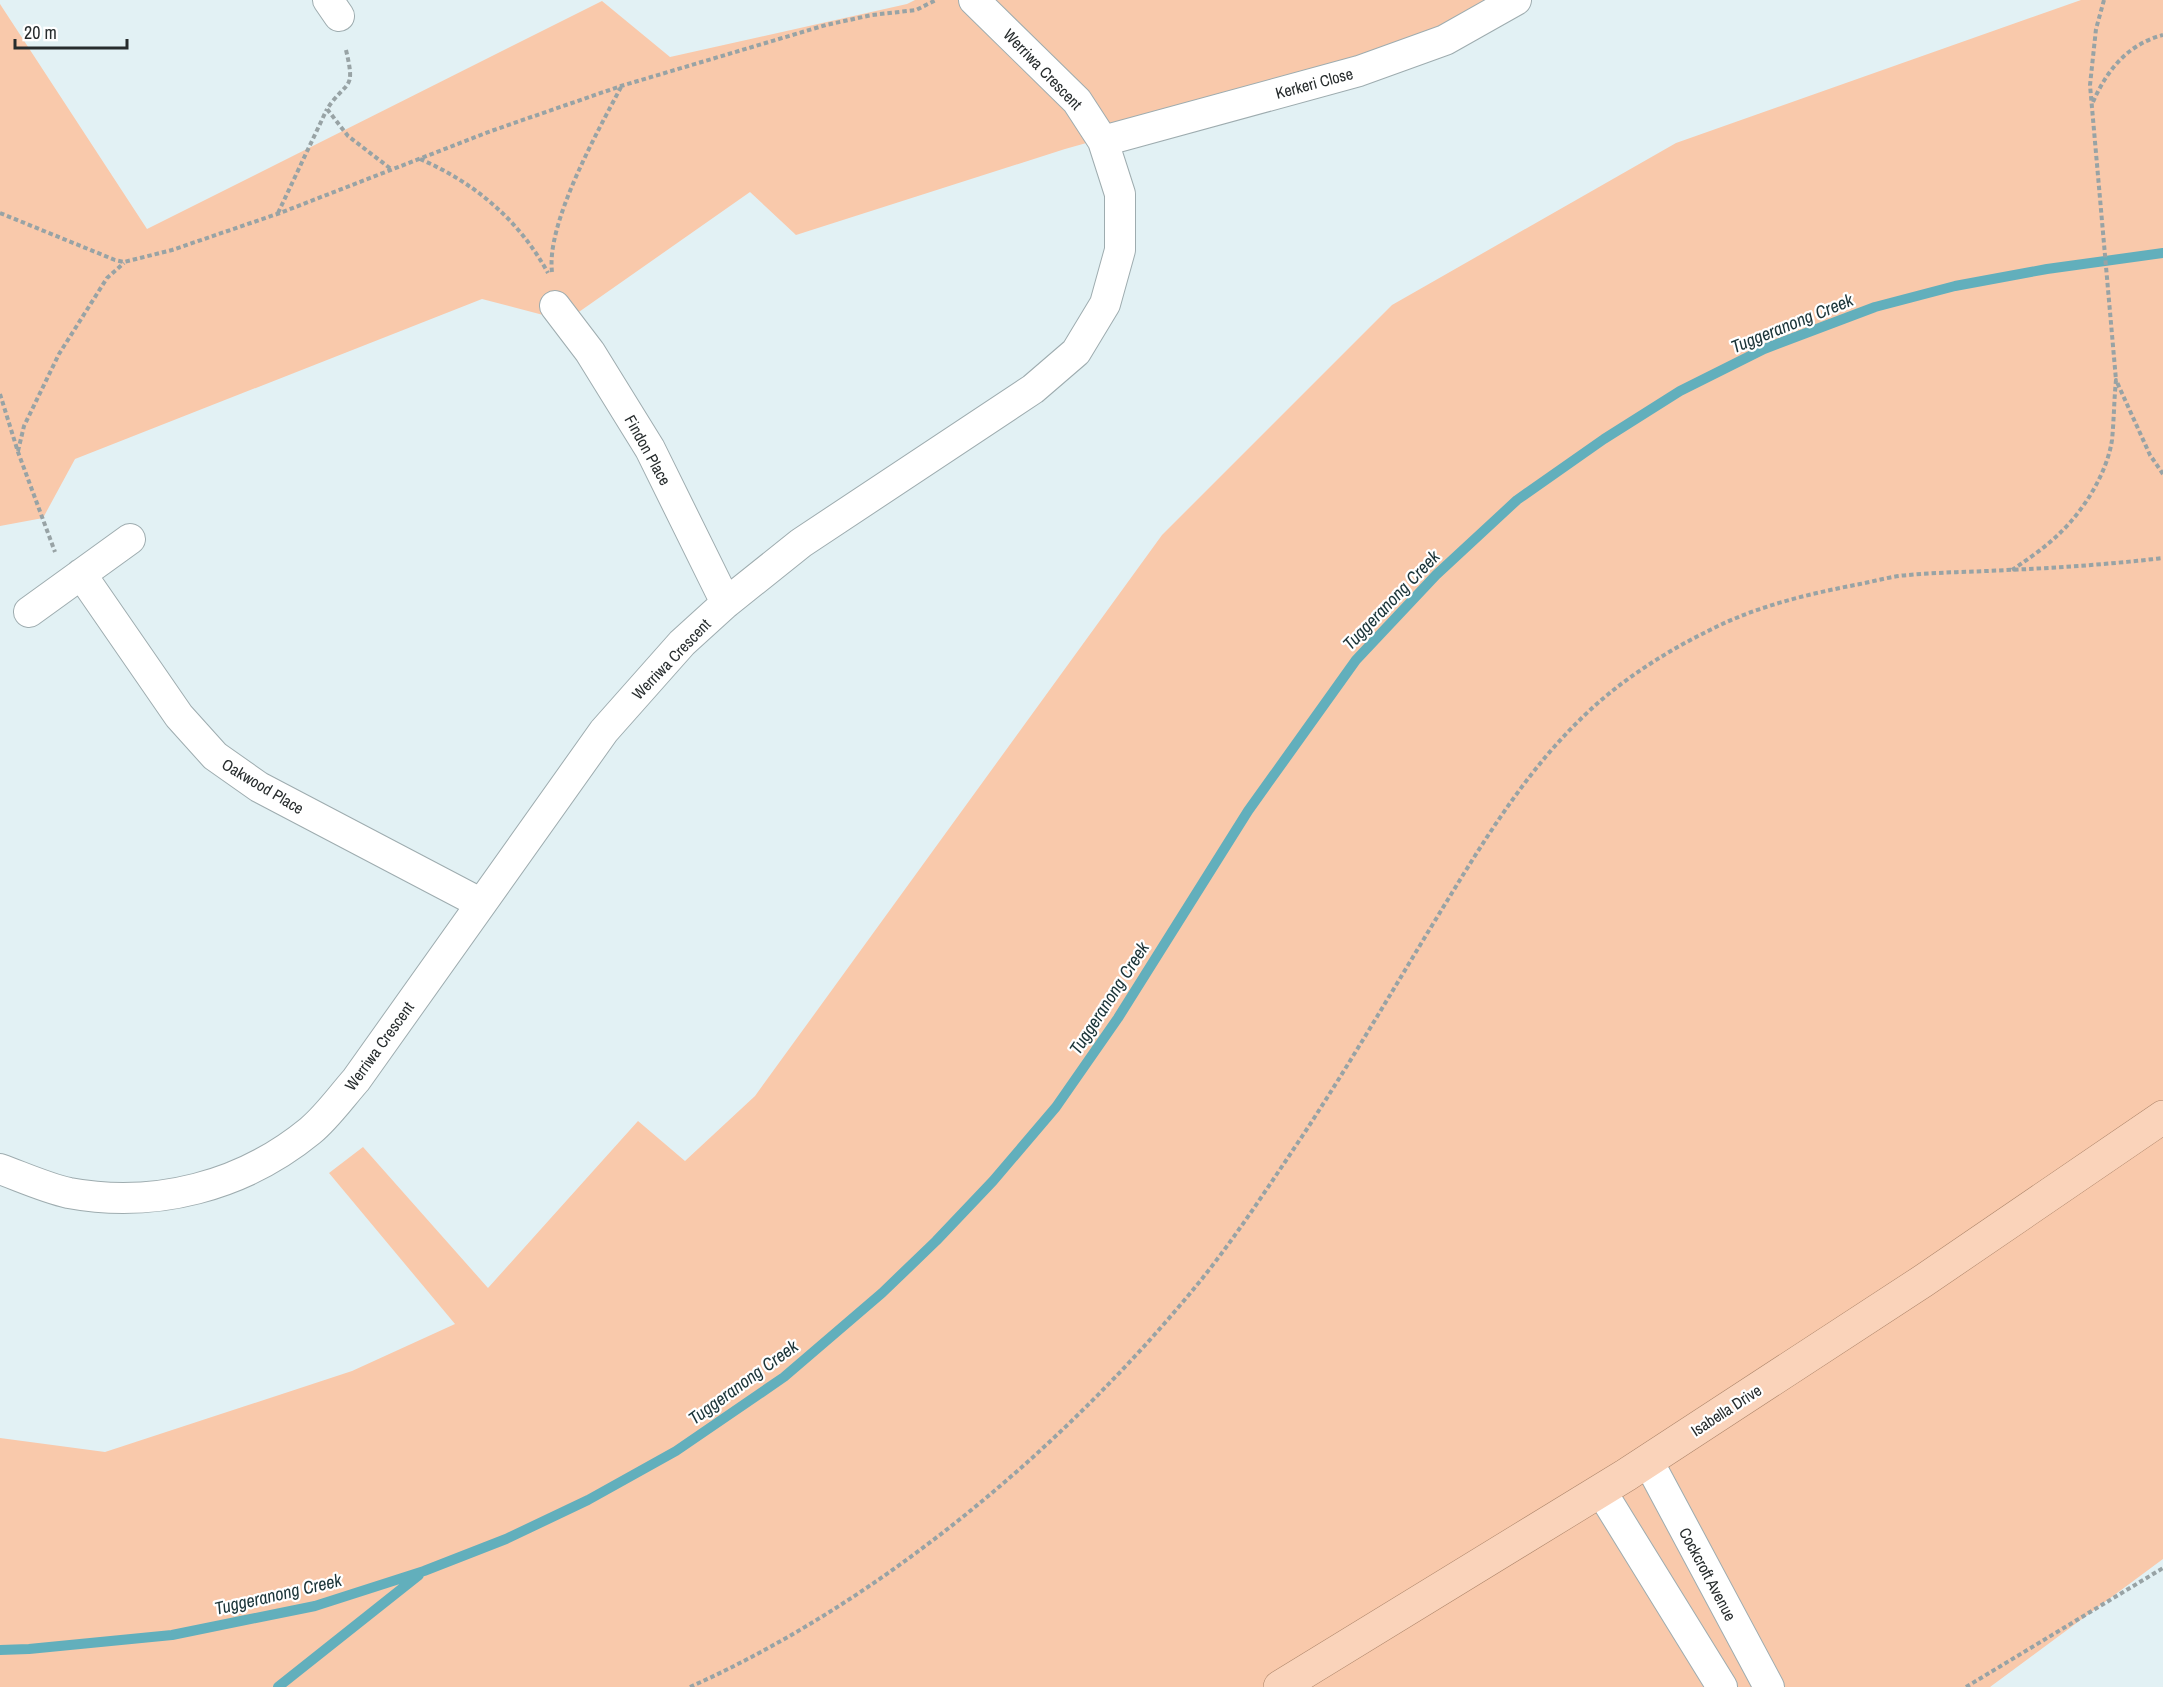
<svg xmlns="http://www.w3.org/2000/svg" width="2163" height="1687" font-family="'Archivo Narrow',sans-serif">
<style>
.green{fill:#f9c9ab}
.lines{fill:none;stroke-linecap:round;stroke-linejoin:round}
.stream{stroke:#62afbc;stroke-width:10}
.street-casing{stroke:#9eacaf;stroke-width:32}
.primary-casing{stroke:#ae866b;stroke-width:34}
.path{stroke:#98a3a5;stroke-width:4;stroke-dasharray:4.5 3;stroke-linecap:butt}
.street{stroke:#fff;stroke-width:30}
.primary{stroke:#fad3ba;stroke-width:33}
.labels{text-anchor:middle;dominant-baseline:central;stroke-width:4.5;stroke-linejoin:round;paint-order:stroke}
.street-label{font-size:16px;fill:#272c2d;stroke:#fff}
.water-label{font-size:18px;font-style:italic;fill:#1b3438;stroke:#fff}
</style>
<rect width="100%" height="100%" fill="#e2f1f4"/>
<path class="green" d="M915 0H1510L1418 50 1065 149 796 235 750 192 566 321 482 299 75 459 43 518 0 526V4L147 229 602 1 670 57 907 4Z
M2081 0H2163V1559L1990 1687H0V1438L105 1452 352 1371 455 1324 329 1173 363 1147 488 1288 638 1121 685 1161 755 1096 1162 535 1392 305 1676 143Z"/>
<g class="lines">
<path class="stream" d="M0 1650 29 1649 172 1635 315 1606 424 1571 506 1539 588 1500 676 1451 784 1377 882 1293 936 1241 993 1181 1056 1107 1118 1018 1248 811 1356 660 1436 575 1517 500 1604 439 1680 391 1764 349 1875 307 1955 286 2047 269 2163 253
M278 1687 419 1575"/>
<g class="street-casing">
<path id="street" d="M328 0 339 16
M1103 141 1359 71 1445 40 1516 0
M555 306 590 352 650 449 726 603
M81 574 179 716 215 756 259 787 480 903
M29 612 130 539
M0 1169C22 1177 46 1188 69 1193 155 1209 243 1186 310 1131 327 1117 341 1097 356 1080L604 731 682 643 726 603 801 543 1033 389 1076 352 1105 304 1120 250V194L1103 141 1077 101 974 0
M1648 1461 1769 1687
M1601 1491 1722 1687"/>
</g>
<g class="primary-casing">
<path id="primary" d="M1280 1687 1626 1475 1923 1281 2163 1117"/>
</g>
<path class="path" d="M2104 0 2096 29 2090 85 2116 380
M346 50C356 92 347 79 327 109L348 136 391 169
M2093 102C2107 70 2128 44 2163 35
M420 159C475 183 519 220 548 273
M0 213 115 260 124 262 172 250 280 213 491 131 621 86 826 25 872 15 916 10 936 0
M278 213 327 109
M552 272C546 223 598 131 621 87
M0 394 18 452 55 552
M18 451 24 426 59 354 107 278 124 263
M2012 570C2028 559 2046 547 2060 533 2084 510 2107 473 2112 440 2114 420 2114 400 2116 380L2150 455 2163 474
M690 1687C884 1600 1068 1444 1201 1280 1238 1234 1270 1184 1303 1135 1353 1059 1399 979 1447 901 1488 834 1530 766 1588 712 1623 679 1667 651 1710 630 1757 606 1808 594 1860 584 1876 581 1892 576 1908 575 1940 572 1974 572 2006 570 2059 568 2111 564 2163 558
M1966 1687 2163 1568"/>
<use href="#street" class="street"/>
<use href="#primary" class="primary"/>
</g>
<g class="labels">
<g class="street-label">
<text transform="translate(1043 69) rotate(46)">Werriwa Crescent</text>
<text transform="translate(1314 83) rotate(-15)">Kerkeri Close</text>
<text transform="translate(648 450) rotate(61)">Findon Place</text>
<text transform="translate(671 659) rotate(-46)">Werriwa Crescent</text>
<text transform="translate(263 786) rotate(31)">Oakwood Place</text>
<text transform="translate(379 1046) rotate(-54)">Werriwa Crescent</text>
<text transform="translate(1726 1410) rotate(-33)">Isabella Drive</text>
<text transform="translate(1708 1574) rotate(62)">Cockcroft Avenue</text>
</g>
<g class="water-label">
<text transform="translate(1792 323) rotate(-22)">Tuggeranong Creek</text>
<text transform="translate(1391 600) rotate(-46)">Tuggeranong Creek</text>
<text transform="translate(1109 998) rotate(-57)">Tuggeranong Creek</text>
<text transform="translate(743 1382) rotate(-36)">Tuggeranong Creek</text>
<text transform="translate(278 1594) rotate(-13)">Tuggeranong Creek</text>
</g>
</g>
<path d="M15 39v9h112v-9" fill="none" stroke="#272c2d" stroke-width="3"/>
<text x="24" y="39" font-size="18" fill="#272c2d" stroke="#ffffff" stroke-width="4.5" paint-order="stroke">20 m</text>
</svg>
